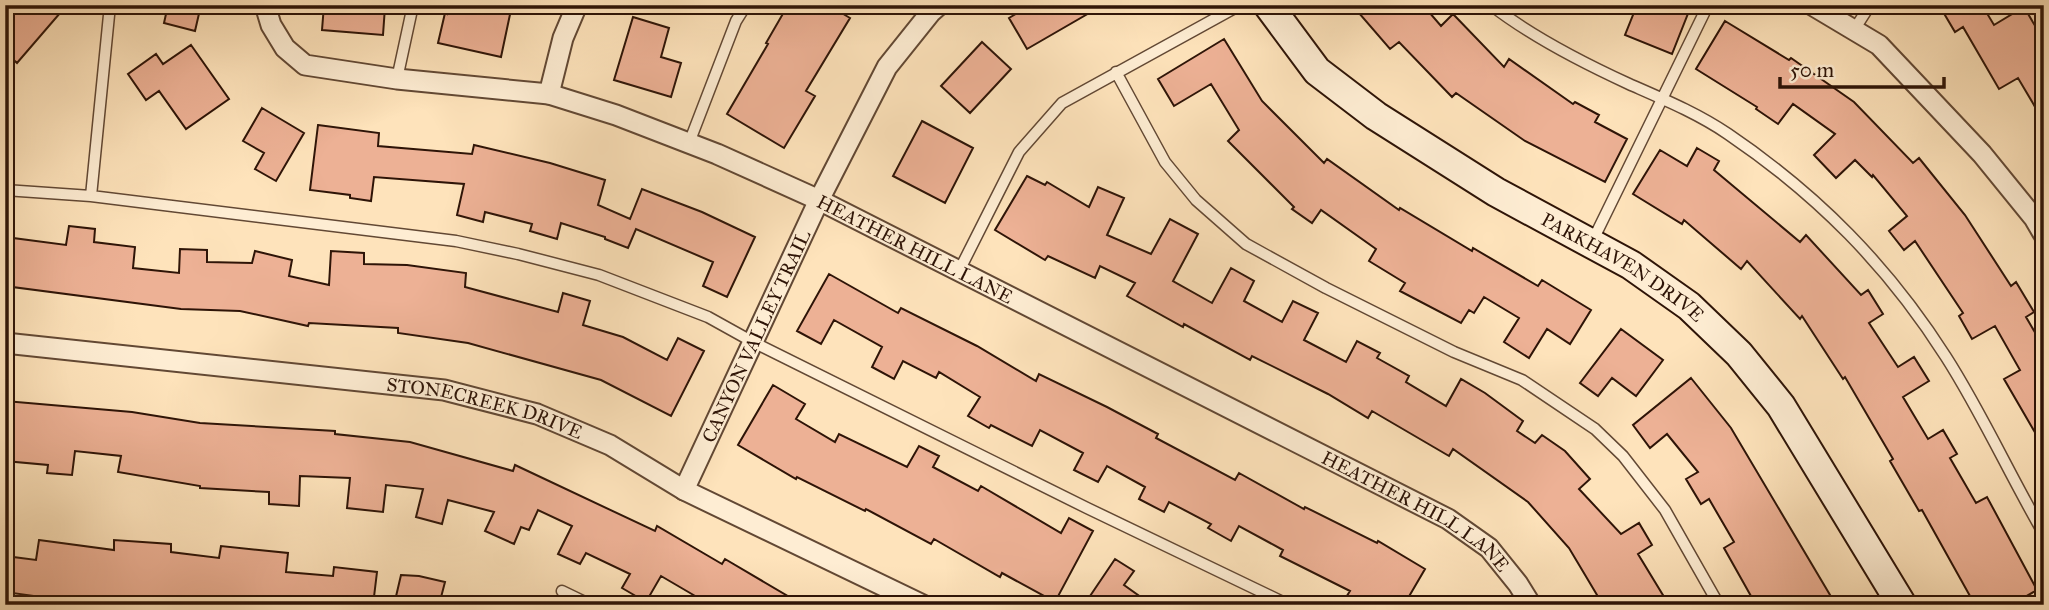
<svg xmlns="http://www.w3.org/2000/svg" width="2049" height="610" font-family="'IM FELL Great Primer',serif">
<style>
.building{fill:#edb195;stroke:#2e1407;stroke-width:2}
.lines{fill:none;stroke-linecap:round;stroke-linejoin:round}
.lane-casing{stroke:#624834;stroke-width:13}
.street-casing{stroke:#624834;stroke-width:23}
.secondary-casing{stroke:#2e1407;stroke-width:32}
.lane{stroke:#feedd3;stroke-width:10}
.street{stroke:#feedd3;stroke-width:19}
.secondary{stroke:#feedd3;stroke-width:28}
.labels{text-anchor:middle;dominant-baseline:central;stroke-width:7;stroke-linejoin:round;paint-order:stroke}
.street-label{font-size:19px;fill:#2e1407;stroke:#feedd3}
</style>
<rect width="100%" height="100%" fill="#fee3bb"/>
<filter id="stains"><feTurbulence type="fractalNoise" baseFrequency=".00286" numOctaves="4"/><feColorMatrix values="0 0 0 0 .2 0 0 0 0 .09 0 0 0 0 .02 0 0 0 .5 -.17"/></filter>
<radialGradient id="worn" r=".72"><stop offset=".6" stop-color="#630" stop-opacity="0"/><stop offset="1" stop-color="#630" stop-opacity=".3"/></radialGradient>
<path class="building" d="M5 5H67L17 63 5 52Z
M168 5H201L195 31 164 23Z
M324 5 385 7 383 35 322 30Z
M449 5H512L501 57 438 43 445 13 447 14Z
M788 5H828L850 18 806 91 815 96 784 148 727 114 768 44 766 43Z
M1031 5H1103L1027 49 1009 18Z
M1352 5H1423L1441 26 1453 14 1504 67 1509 59 1573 104 1575 102 1599 115 1595 122 1627 139 1605 182 1525 141 1456 93 1452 97 1399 42 1390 49Z
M1637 5H1675L1689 11 1672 54 1625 35Z
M1939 5H1982L1994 25 2024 7 2044 41V122L2018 78 1999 89 1963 27 1955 32Z
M633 17 669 28 661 57 681 63 671 97 614 80Z
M1725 21 1789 60 1791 58 1854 102 1913 163 1919 158 1965 215 2011 286 2016 282 2034 312 2026 317 2044 348V448L2004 379 2020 370 1995 326 1972 339 1959 316 1963 313 1915 241 1904 250 1889 231 1907 216 1873 175 1872 177 1855 160 1836 178 1814 155 1835 134 1793 104 1778 124 1756 109 1757 107 1696 69Z
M1224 39 1262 101 1324 163 1327 159 1399 210 1400 208 1472 251 1473 248 1538 286 1542 280 1591 310 1570 344 1547 329 1529 358 1504 342 1519 318 1484 297 1474 313 1469 310 1461 323 1400 291 1405 283 1369 261 1376 249 1321 210 1312 223 1292 209 1294 207 1228 141 1239 130 1211 84 1174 106 1158 79Z
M982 42 1011 69 970 113 941 86Z
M191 45 229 99 186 129 159 91 146 100 128 74 156 54 163 64Z
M262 108 304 133 276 181 255 169 264 153 243 141Z
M922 121 973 148 945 203 893 176Z
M318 125 379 133 378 146 472 154 474 145 550 163 605 180 598 205 630 219 642 189 702 212 755 237 727 297 703 286 713 262 636 229 628 248 605 239V237L561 223 557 239 530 231 532 224 485 212 483 222 457 215 464 184 374 177 371 201 350 198V195L310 190Z
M1697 148 1719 161 1714 170 1800 242 1806 235 1861 295 1868 290 1883 314 1869 323 1898 367 1914 357 1929 381 1903 397 1928 439 1943 430 1957 454 1950 458 1976 503 1987 497 2037 590 2025 597 2029 605H1975L1922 510 1919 511 1890 461 1893 459 1845 377 1843 379 1802 316 1800 319 1747 261 1741 269 1684 220 1682 224 1633 194 1660 150 1687 166Z
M1027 176 1045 185 1047 182 1089 207 1098 187 1124 198 1107 235 1151 254 1170 219 1198 234 1173 281 1212 303 1231 268 1254 281 1244 301 1282 322 1293 301 1318 313 1304 340 1346 362 1357 341 1380 353 1377 358 1409 376 1406 382 1446 406 1461 379 1485 393 1523 421 1517 431 1535 443 1542 435 1565 451 1590 479 1579 489 1621 534 1639 523 1652 545 1638 554 1669 605H1603L1569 548 1528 502 1453 449 1449 456 1372 411 1368 418 1328 394 1252 356 1250 360 1184 324 1183 327 1127 296 1135 283 1100 266 1095 278 1048 256 1045 260 995 230Z
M69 226 95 229 94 242 135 247 133 268 179 273 180 249 207 250V262L252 263 255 251 292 260 289 276 329 285 331 251 364 253V264L407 265 466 273 465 287 558 312 563 293 590 301 583 325 623 337 667 360 678 338 704 351 671 416 601 380 468 343 398 333V328L309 323 308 326 240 311 181 309 5 286V237L66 245Z
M829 274 898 313 901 308 977 346 1036 381 1039 374 1107 407 1158 434 1156 438 1235 480 1239 473 1304 509 1305 507 1377 543 1378 541 1425 569 1404 605H1354L1345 599 1350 591 1280 556 1283 550 1239 526 1231 541 1208 528 1211 524 1169 502 1164 512 1139 499 1145 487 1107 466 1098 482 1074 470 1083 453 1040 430 1032 446 991 425 989 428 968 416 980 397 939 372 936 378 903 361 894 379 872 367 882 347 834 320 821 344 797 331Z
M1621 329 1663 360 1636 396 1612 378 1598 396 1580 383Z
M1691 378 1731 428 1836 605H1756L1724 548 1734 542 1709 499 1701 504 1686 479 1698 472 1667 434 1650 448 1633 425Z
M773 385 805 404 796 419 835 442 839 434 907 467 919 446 939 456 933 467 978 491 981 486 1061 533 1069 518 1093 531 1055 602 1002 573 1000 577 934 539 931 544 866 509 865 511 797 477 796 479 738 445Z
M5 401 132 412 200 423 335 431V434L410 442 513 471 515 465 655 531 657 526 722 564 725 559 803 605H699L702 600 661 576 646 602 622 588 630 574 586 553 580 564 558 554 572 526 538 510 529 530 521 527 514 544 485 531 494 512 448 500 442 524 416 517 423 489 386 485 383 512 347 508 350 478 300 476 299 506 269 504V492L200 488V486L118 472 121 456 75 451 72 475 47 473 48 465 5 461Z
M39 540 114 550V540L171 544V552L219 558 221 546 288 553 286 572 333 576 334 567 377 572 373 605H98L5 592V556L36 560Z
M1115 559 1134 571 1124 585 1152 605H1084Z
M401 575 419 576 445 582 439 605H394Z"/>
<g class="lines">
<g class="lane-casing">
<path id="lane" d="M110 5 91 196 456 241 518 254 599 275 708 317 753 342 1087 508 1289 605
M1491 5C1532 37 1581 62 1629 84 1663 99 1697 113 1728 134 1818 195 1888 266 1946 357 1982 413 2010 476 2044 534
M1854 30 1870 5
M1116 72 1165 162 1196 200 1246 244 1326 288 1454 352 1522 380 1595 429 1623 456 1665 510 1719 605
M397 79 413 5
M689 143 736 21 746 5
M5 190 91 196
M1593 240 1708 5
M959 271 1019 152 1062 103 1240 5
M562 591 591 605"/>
</g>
<g class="street-casing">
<g id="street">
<path id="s1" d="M265 5 271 25 285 48 305 65 397 79 549 94 616 115 717 154 819 200 1448 519 1489 548 1518 584 1531 605"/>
<path d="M1812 5 1879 45 1982 154 2034 218 2044 235"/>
<path d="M549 94 563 38 577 5"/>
<path id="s2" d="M5 343 444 390 537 414 610 445 684 490 923 605"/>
<path id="s3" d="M684 490 819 200 887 67 931 12 939 5"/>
</g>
</g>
<g class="secondary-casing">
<g id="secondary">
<path id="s4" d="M1268 5 1317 71 1376 116 1496 192 1631 265 1689 306 1739 354 1781 406 1902 605"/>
</g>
</g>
<use href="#lane" class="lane"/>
<use href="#street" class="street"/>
<use href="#secondary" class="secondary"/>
</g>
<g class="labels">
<g class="street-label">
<text stroke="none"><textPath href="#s1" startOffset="718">HEATHER HILL LANE</textPath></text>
<text stroke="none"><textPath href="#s4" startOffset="446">PARKHAVEN DRIVE</textPath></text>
<text stroke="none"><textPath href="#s3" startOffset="170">CANYON VALLEY TRAIL</textPath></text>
<text stroke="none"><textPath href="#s2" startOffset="485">STONECREEK DRIVE</textPath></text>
<text stroke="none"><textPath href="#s1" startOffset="1284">HEATHER HILL LANE</textPath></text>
</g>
</g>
<rect width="2049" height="610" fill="none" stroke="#fee3bb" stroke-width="28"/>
<rect x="7" y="7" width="2035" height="596" fill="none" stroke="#2e1407" stroke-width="3.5"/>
<rect x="14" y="14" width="2021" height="582" fill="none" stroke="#2e1407" stroke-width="2"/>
<path d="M1780 77v10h164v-10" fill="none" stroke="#2e1407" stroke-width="3.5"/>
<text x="1790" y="77" font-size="21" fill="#2e1407" stroke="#feedd3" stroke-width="5" paint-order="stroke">50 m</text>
<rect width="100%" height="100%" filter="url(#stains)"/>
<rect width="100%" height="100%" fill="url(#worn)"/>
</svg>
